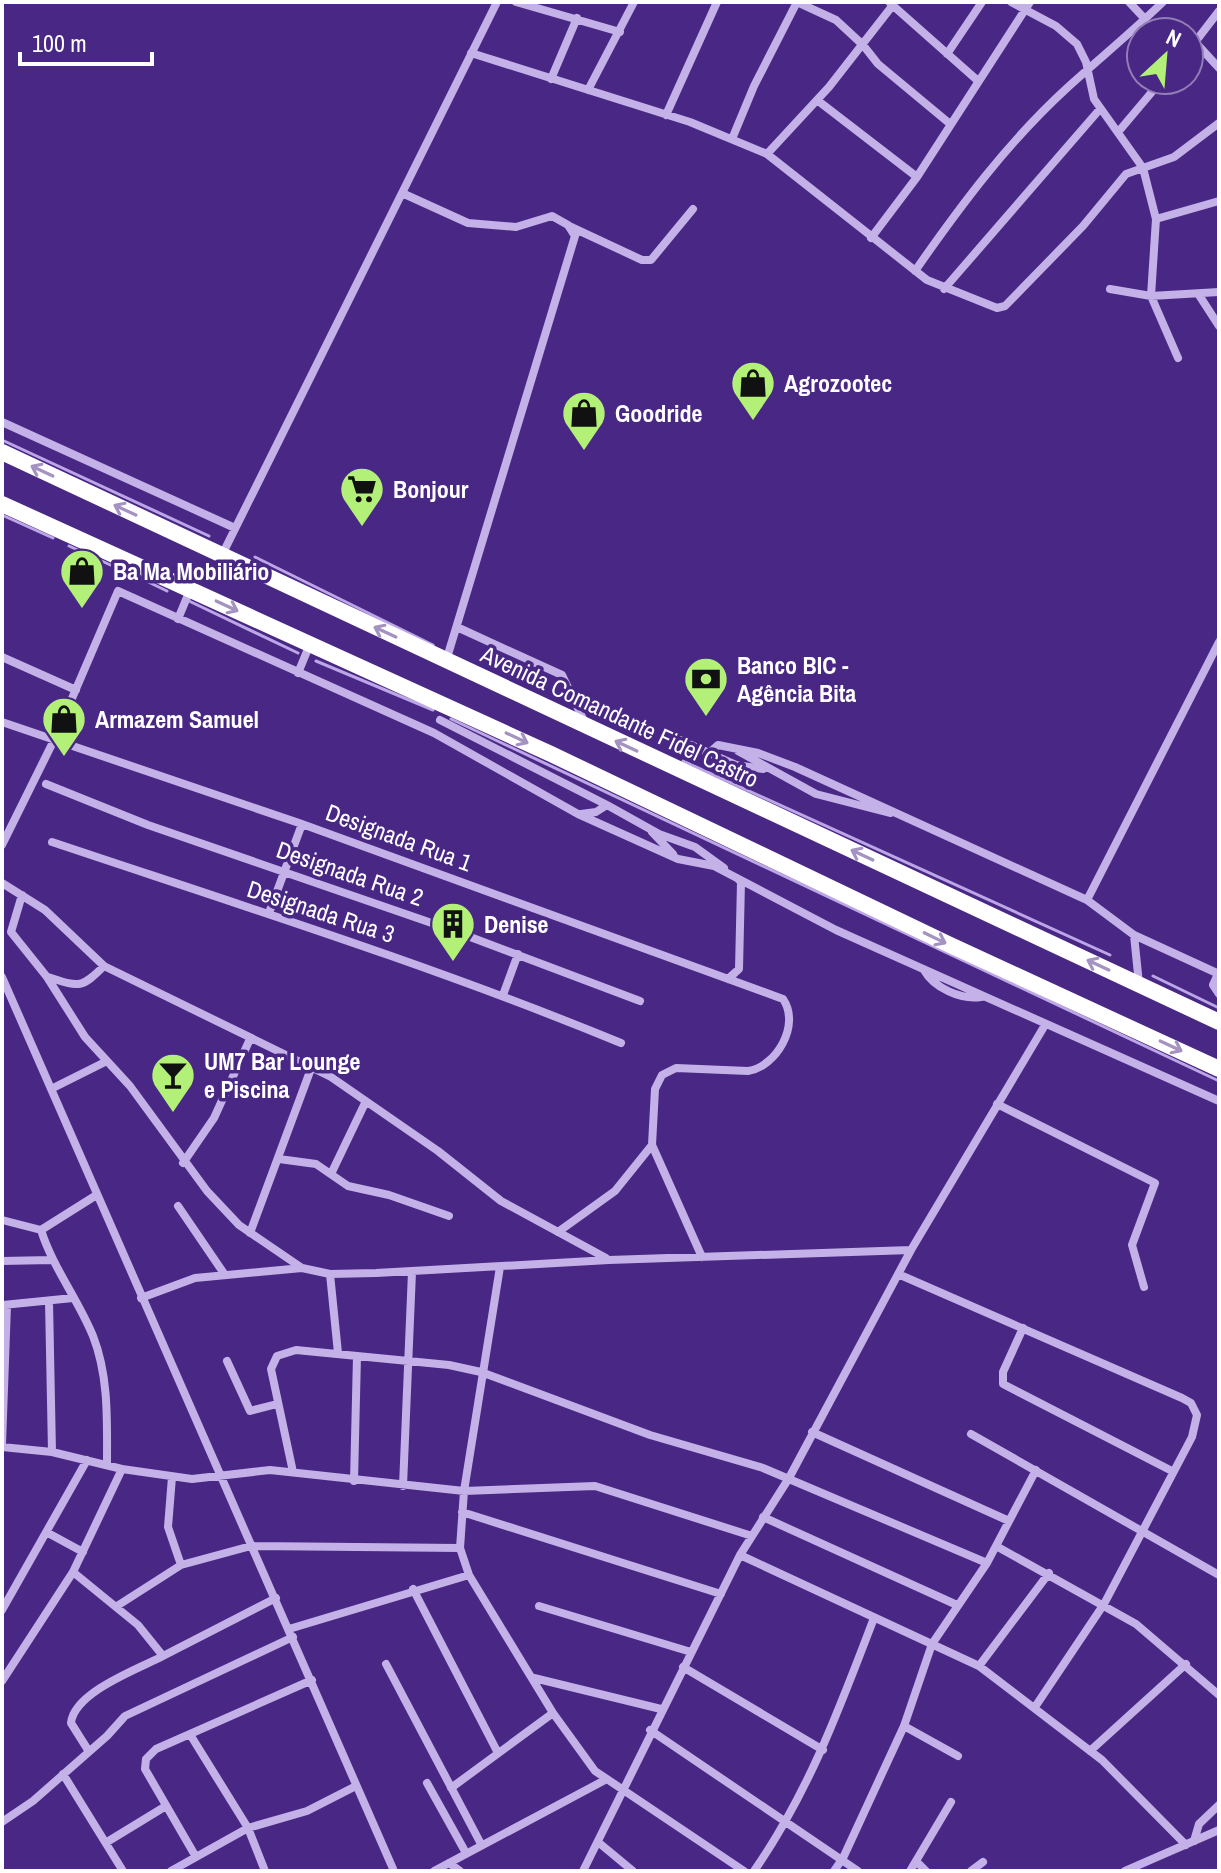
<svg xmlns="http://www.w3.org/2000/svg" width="1221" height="1873" font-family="'Archivo Narrow',sans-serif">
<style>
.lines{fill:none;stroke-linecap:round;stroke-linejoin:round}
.stream{stroke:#bca6e8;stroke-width:3}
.minor{stroke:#c4b1e7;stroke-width:8}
.motorway{stroke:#fff;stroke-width:16}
.oneway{stroke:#a493c2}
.labels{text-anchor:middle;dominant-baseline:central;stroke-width:7;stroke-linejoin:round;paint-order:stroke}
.poi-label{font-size:24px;font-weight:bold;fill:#fff;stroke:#492785;text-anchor:start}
.street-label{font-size:24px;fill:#fff;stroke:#492785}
</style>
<rect width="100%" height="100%" fill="#492785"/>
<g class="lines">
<path class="stream" d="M2 440 209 536
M2 515 53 538
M69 546 117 568
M255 557 433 645
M138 577 167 591
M189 601 298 653
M316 661 433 710
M451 719 1219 1081
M683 761 1110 955
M1153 976 1219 1008"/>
<path class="minor" d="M516 2 620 32
M797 2 836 20 863 45 878 64 949 123
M1011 2 1056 26 1077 44 1086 62 1094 99 1143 168 1156 219 1151 296 1178 358
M1129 2 1145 19
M890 3 977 80
M1196 43 1219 68
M1189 50 1219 11
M471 53 690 122 767 154 927 280 997 308 1005 306 1083 226 1126 174 1174 157 1219 123
M947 54 982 2
M551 79 577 18
M588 90 634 2
M817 100 917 177
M666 115 717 2
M1119 131 1162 80
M732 139 754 86 797 2
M767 154 829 87 893 5
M402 193 468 223 516 227 552 216 568 225 575 236 446 661
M1156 219 1219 201
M569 226 642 260H651L693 209
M871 238 917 177 1030 2
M915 271C961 205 1008 142 1067 88 1099 59 1132 32 1163 2
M944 289 1100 109
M1110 289 1151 296 1219 292
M1199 295 1219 326
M2 422 235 528
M222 555 497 2
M178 619 190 590
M459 628 562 675 585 723
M2 657 76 690
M298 673 310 644
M440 720 607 805
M2 722 302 824 783 999C801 1025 776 1067 748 1071L676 1068 662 1075 655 1089 652 1145 615 1191 558 1232
M664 733 736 765 763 769
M738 751 816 794 890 813
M707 755 718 745 758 753 795 767 1087 900 1134 935 1219 974
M46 784 148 825 449 929 640 1001
M581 814 596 812 607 805 659 834 695 847 724 868
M652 832 673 854
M52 842C243 906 434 966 621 1043
M2 845 55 738 118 591 434 733 578 814 678 859 714 866 836 930 1219 1101
M2 883 45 910 104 966 331 1077 438 1151 501 1201 606 1258
M22 895 11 932 47 977 85 1037 130 1086 207 1191 239 1225 302 1268 330 1274 376 1273 609 1260 911 1250
M1087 900 1219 642
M269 913 302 824
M1134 935 1139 984
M924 970C934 988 961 1000 981 997
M1218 974 1213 985 1219 994
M2 977 394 1871
M48 977C79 987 81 989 104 966
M728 979 739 969 741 882 738 879
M503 995 518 954
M51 1089 107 1061
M997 1104 1155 1183 1132 1245 1144 1287
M652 1145 702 1257
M279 1159 316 1164 348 1186 389 1195 449 1216
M183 1163 214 1118 250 1039
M331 1174 366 1101
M178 1206 225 1275
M2 1220 41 1230C53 1268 78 1299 93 1336 109 1377 107 1421 107 1465
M41 1230 95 1196
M250 1233 312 1066
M2 1261 51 1260
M330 1274 338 1353
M898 1274 1182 1398 1191 1403 1197 1415 1192 1437 1104 1604 1035 1707
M141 1298 195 1278 302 1268
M49 1301 52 1452
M3 1305 73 1298
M1023 1328 1003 1372V1384L1172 1471
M227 1361 250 1411 277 1404
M812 1432 1009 1521
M971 1434 1219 1575
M2 1444 7 1305
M2 1447 52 1452 122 1469 192 1479 270 1470 464 1491 595 1486 752 1536
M293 1472 271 1369 277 1356 296 1350 449 1365 481 1372 650 1435 763 1468 987 1563
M172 1477 168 1527 181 1565
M354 1481 357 1356
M403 1486 412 1272
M462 1512 721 1594
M763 1517 957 1605
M48 1533 83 1552
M996 1546 1136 1624 1219 1695
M740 1555 979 1666 1102 1760 1186 1845
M73 1572 138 1625 163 1656 276 1598
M469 1575 460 1548 464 1491 500 1267
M413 1589 498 1753
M117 1606 181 1565 251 1546 460 1548
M539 1606 691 1652
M2 1610 87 1460
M289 1629 469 1575 553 1713 595 1771 744 1871
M386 1664 481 1844
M979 1666 1049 1573
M683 1667 823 1750
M534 1678 661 1709
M2 1681 73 1572 122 1469
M904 1726 958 1756
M650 1730 858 1871
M191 1736 248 1828 265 1871
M88 1750 71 1723C74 1692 138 1669 163 1656
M1090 1751 1186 1664
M63 1774 123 1871
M427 1783 466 1853
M451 1788 553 1713
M2 1822 33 1801 107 1736 125 1716 293 1637
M1194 1841 1199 1824 1219 1805
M107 1842 166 1806
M598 1842 633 1871
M196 1857 145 1769 146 1759 156 1749 312 1680
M916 1861 926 1871
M449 1863 460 1871
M171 1871 248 1828 307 1811 356 1786
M434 1871 605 1780
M583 1871 740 1555 789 1478 911 1250 1045 1025
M754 1871C809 1792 840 1707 874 1618
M834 1871 843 1858 904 1726 932 1644 987 1563 1036 1470
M910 1871 951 1802
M971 1871 983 1862
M1125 1871 1219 1830"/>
<path class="motorway" d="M2 452 1219 1022
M2 504 551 754 948 944 1219 1069"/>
</g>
<defs><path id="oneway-shaft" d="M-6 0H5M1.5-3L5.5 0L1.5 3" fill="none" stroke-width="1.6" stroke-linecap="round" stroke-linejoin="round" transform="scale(2)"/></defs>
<g class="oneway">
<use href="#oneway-shaft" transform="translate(42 471) rotate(-155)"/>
<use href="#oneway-shaft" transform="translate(125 510) rotate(-155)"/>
<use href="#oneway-shaft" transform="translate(227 606) rotate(25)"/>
<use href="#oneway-shaft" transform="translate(385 632) rotate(-155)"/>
<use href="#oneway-shaft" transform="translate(517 738) rotate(25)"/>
<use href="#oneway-shaft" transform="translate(626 746) rotate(-155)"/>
<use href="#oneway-shaft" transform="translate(862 855) rotate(-155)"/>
<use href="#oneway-shaft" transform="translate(935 938) rotate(26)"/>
<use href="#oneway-shaft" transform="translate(1098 965) rotate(-155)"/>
<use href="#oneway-shaft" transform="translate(1171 1046) rotate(25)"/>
</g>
<defs>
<g id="shop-pin" transform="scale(2.3)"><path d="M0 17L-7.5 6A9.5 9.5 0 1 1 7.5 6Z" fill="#b2f077" stroke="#492785"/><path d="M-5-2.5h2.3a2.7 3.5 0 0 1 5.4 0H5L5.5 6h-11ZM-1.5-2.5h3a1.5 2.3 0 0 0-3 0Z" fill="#111"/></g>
<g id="supermarket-pin" transform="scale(2.3)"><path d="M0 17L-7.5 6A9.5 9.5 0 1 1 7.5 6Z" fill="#b2f077" stroke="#492785"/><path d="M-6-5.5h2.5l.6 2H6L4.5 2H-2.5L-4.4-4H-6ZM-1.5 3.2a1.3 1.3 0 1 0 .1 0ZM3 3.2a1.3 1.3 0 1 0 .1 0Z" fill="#111"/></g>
<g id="bank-pin" transform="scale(2.3)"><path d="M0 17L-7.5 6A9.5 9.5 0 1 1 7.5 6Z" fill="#b2f077" stroke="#492785"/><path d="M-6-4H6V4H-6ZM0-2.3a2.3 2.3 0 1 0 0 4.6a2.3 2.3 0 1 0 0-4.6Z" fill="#111"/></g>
<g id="building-pin" transform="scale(2.3)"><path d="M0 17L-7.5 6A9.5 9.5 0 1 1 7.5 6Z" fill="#b2f077" stroke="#492785"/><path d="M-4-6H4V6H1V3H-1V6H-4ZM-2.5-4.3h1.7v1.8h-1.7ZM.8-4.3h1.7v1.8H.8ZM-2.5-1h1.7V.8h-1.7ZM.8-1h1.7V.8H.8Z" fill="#111"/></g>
<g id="bar-pin" transform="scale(2.3)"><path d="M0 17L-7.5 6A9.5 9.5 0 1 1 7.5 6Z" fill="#b2f077" stroke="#492785"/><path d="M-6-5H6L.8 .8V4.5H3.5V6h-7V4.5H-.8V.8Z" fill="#111"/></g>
</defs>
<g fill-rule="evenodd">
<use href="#shop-pin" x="753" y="383"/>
<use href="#shop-pin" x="584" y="413"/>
<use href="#supermarket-pin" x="362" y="489"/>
<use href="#shop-pin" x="82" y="571"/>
<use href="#bank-pin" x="706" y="679"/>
<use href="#shop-pin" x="64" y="719"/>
<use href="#building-pin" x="453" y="924"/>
<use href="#bar-pin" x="173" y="1075"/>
</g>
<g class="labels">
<g class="poi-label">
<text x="784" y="383">Agrozootec</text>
<text x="615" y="413">Goodride</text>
<text x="393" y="489">Bonjour</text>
<text x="113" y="571">Ba Ma Mobiliário</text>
<text x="737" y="665">Banco BIC -<tspan x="737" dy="28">Agência Bita</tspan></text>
<text x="95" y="719">Armazem Samuel</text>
<text x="484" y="924">Denise</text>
<text x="204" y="1061">UM7 Bar Lounge<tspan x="204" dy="28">e Piscina</tspan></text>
</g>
<g class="street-label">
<text transform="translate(620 716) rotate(25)">Avenida Comandante Fidel Castro</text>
<text transform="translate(399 837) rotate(20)">Designada Rua 1</text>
<text transform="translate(350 873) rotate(19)">Designada Rua 2</text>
<text transform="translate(321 911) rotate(18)">Designada Rua 3</text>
</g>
</g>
<rect width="1221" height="1873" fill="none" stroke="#ffffff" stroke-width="8"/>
<g transform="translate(1165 56) rotate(26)"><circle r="38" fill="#492785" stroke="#927db6" stroke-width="2"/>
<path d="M0-6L14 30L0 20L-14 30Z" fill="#b2f077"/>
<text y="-12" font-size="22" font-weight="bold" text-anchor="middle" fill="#ffffff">N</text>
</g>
<path d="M20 52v12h132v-12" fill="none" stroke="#ffffff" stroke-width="4"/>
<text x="32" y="52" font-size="24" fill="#ffffff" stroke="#492785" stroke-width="6" paint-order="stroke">100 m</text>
</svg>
